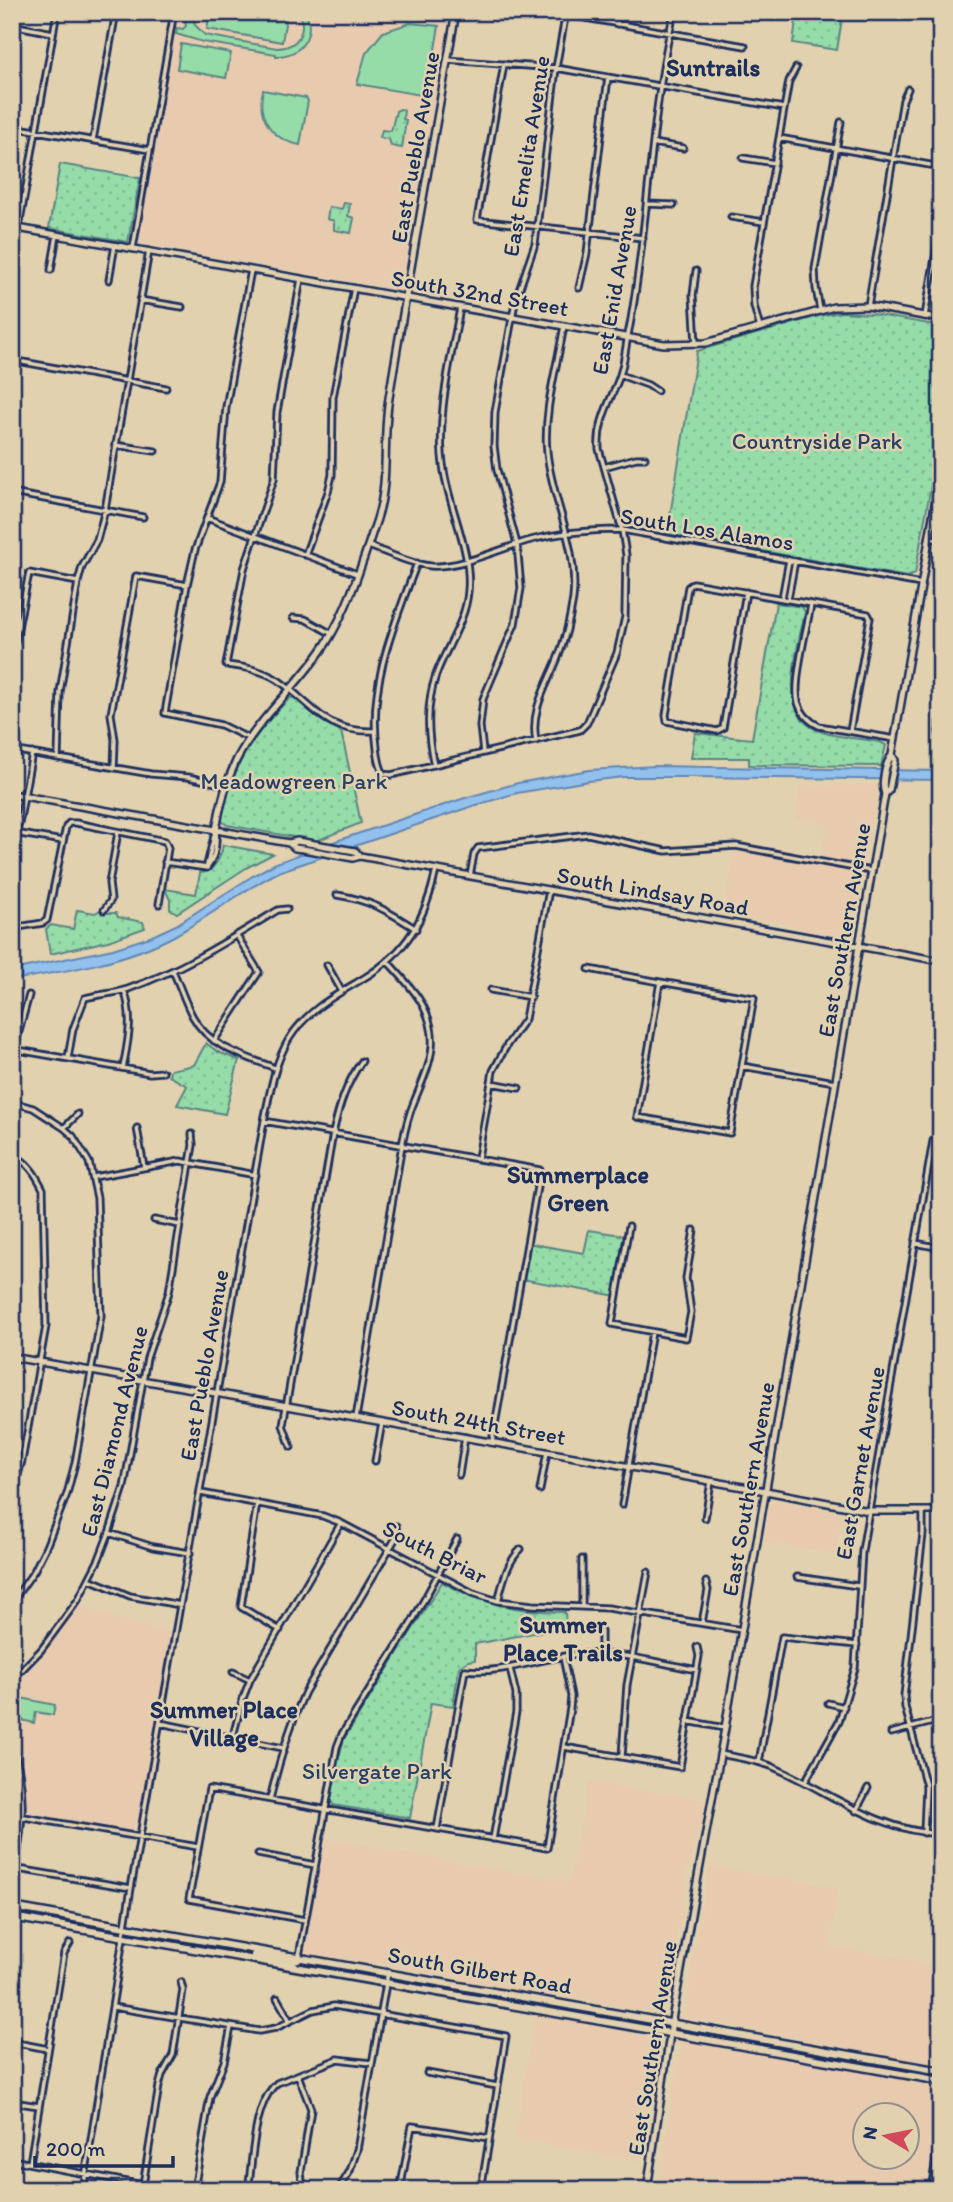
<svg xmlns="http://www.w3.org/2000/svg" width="953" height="2202" font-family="Itim,sans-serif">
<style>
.built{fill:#e8caae;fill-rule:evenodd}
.green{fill:#96dca9;stroke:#588684;stroke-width:2}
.park{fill:url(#park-dots);stroke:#588684;stroke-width:2}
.water{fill:#92c1ed;stroke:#6287b4;stroke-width:2}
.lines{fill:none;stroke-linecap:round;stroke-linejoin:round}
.street-casing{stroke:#1b2f5e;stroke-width:9}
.secondary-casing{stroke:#1b2f5e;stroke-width:10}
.primary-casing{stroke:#1b2f5e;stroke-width:11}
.street{stroke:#e2d1ae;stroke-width:3.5}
.secondary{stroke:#e2d1ae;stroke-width:5}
.primary{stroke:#e2d1ae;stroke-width:6}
.labels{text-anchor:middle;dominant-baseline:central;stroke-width:5;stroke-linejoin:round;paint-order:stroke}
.street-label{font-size:23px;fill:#1b2f5e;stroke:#e2d1ae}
.park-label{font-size:23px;fill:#274066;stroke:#e2d1ae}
.neighbourhood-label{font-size:24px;font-weight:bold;fill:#1b2f5e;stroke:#e2d1ae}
</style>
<defs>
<pattern id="park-dots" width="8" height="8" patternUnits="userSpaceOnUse" patternTransform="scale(1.75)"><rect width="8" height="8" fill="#96dca9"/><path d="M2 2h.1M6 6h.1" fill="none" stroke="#81bd94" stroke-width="1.8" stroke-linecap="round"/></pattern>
</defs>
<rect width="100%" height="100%" fill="#e2d1ae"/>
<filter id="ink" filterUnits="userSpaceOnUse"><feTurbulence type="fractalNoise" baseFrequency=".0143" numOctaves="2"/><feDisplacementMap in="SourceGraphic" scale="14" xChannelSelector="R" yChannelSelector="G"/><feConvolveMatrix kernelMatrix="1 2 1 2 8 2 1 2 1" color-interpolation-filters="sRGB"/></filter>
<g filter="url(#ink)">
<path class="built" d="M178 12H395L449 22 401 290 140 244 139 240Z
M801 785H879L864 865 821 859 827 824 795 818Z
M735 850 862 873 864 876 853 935 846 938 801 929 789 924 724 914Z
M773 1500 843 1513 835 1554 764 1542 770 1505Z
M76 1603 115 1618 176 1633 140 1837 24 1817V1798L12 1744V1680L42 1649Z
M589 1781 706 1800 686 1875V1888L680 1919 658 2013 549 1994 533 1993 377 1963 360 1962 304 1952 303 1948 322 1838 570 1882Z
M709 1866 838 1888 829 1946 941 1966V2067L687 2017 684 2012 689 1997 691 1970Z
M535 2013 656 2039 657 2046 653 2058 647 2097 648 2108 640 2161 515 2139Z
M686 2041 721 2049 791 2059 941 2085V2107L926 2190H657L681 2045ZM866 2114H908V2156H866Z"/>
<path class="green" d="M184 12H192L195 25 205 35 277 48C298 48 308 30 298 12H306C315 36 301 56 276 56V54L203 42 176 34 177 28 183 29 186 26Z
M210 12H287L282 42 207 29Z
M410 23 439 26 428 90 421 95 357 84 366 53 383 32Z
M181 44 231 53 226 78 177 69Z
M263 90 306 98 308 101 300 145C272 140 256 117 263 90Z
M21 1698 55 1705 53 1715 36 1712 34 1723 18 1719Z"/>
<path class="park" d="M772 12H813L842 19 837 50 793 43 796 21 771 16Z
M400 109 404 110 403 119 406 120 402 148 391 146 389 139 380 138 382 130 391 131 396 111Z
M60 164 140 178 128 242 49 228Z
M344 203 350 204 348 216 354 218 351 233 334 230V221L327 219 329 207 342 209Z
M842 312 872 314 941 326V430L915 574 907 577 667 534 697 351 819 316Z
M776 603 802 607 805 612C799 644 776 711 815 729 834 738 860 738 880 742L886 745 881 766 749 765V758H691L695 733 752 739Z
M290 698H294L320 720 341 731 361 823 316 841 227 825 222 821C222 778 260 726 290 698Z
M223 845 273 854 246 868 177 913 170 909V900L165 889 196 894 200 873C214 873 221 857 223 845Z
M102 909 108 913H116L118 917 143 922 145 928 108 941 50 954 46 929 51 925 73 929 77 910 95 913Z
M206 1043 218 1052 239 1060 225 1114 177 1105 187 1086 169 1076 170 1070 194 1065Z
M589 1230 628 1236 617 1296 521 1279 527 1243 584 1253Z
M442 1582C483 1604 518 1612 565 1612L566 1627 475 1644V1660L468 1661 459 1667 453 1706 431 1703 410 1818 333 1805 330 1801 335 1771 344 1739Z"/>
<path class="water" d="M655 766 941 771V780L693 777H624L589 781 517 793 470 807 281 871C243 889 211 916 174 936 125 962 67 971 12 980V970L113 949 150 937 176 925 254 875 274 864 333 842 465 798 518 783 589 770Z"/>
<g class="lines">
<g class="street-casing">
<path id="street" d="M551 12 745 46
M617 24 619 12
M12 25 53 33
M447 60 556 68 784 108
M504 64 477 220 643 238
M12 127 150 150
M779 138 941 167
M93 140 116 12
M653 143 683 148
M743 158 775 163
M647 204 674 205
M731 217 764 222
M19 227 57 12
M133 248 174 12
M51 270 57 235
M301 279 277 412 274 479 244 569 226 665C245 667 262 670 278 680 315 706 324 733 375 731
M109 280 115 245
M579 288 587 253 608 77
M140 300 182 307
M868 306 903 100 908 89
M820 310 816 288 815 269 841 122
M925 316 941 223
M760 328 754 306 753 286 789 81 796 68
M696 344 693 295 696 271
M12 360 166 388
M620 375 648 385 657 391
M115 445 155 451
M604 467 636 458H645
M12 493 143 517
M207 518 357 574
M929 538 941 540
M369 546C388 553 410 564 431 566 461 568 501 548 531 540 561 532 592 530 622 530L921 584
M305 555 328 492 332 475 333 397 354 288
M746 592 723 728 717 731 667 721 666 715 688 587 693 583 868 614 870 618 850 731
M782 598 789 560
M788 599 795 561
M811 605C807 627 793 683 798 702 801 713 809 721 819 726L895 739
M293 618 305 619 332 634
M12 657 29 573 78 582
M941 719 939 731 941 746
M250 739 221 725 165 713 187 585 195 550 220 482 226 407 251 270
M536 741C530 711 546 687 557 660 565 641 570 619 573 599 579 545 552 503 547 452 543 411 557 367 564 326
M12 750 151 774 188 777 226 785
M483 752 480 726 483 699 515 624 521 588 517 544 497 470 494 446 495 412 515 302 535 244 556 68 566 12
M58 758 60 692 78 582 82 567 97 540 105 510 149 251
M434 765C427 735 426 704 436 675 446 647 466 621 468 591 472 552 450 510 444 471 435 418 451 360 460 308
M114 768 115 740 111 714 136 576 187 585
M384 774 391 775 580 730 587 723 617 653 625 617 626 555 622 530 599 449C597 422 610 402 619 378 625 362 626 342 630 325 649 222 650 115 674 12
M384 774C379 766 378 757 377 748 368 683 395 623 417 563
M14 833 63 841
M12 836 19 824 32 753
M165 862 207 868
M207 865 215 832
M207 868C216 857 217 844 216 830
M470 876 474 854 478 848 588 834 666 851 736 846 871 871
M337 895C370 900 388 911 416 929
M104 910 111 900 109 883 118 832
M12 928 43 923 47 920 66 827 69 823H76L165 841 168 848 159 904
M327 965 341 990
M589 969 660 982
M173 971C180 986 185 1003 193 1017 210 1048 245 1056 275 1068
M660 982 754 998 730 1133 637 1117Z
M491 990 531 997
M214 1041 259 972 237 936
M12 1049 150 1073 163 1072
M12 1057 29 995
M68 1058 73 1029 85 998C99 994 114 994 128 989 182 970 229 940 278 910L287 909
M742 1066 835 1082
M123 1068C128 1041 134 1017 124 990
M491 1083 519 1088
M12 1102 33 1108 64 1128 73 1136 89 1162 97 1198 101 1316 75 1463 67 1494 46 1547 34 1571 12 1602
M264 1121 540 1170 492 1442
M65 1127 78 1114
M137 1128 144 1167
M12 1155C28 1161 36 1175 43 1189L46 1326 22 1461 12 1495
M478 1158 493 1071 507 1045 525 1019 549 890
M94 1177 180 1161 256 1175
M154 1220 180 1225
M629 1226 612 1324 686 1338 691 1312 686 1278 694 1230
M915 1243 941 1248
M356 1418 402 1145C405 1130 408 1116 414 1102 429 1065 444 1038 419 999 410 985 398 973 387 961
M291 1447 283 1425 333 1133C339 1107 346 1083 362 1061
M375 1461 382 1423
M459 1475 465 1437
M540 1490 547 1452
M201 1493 323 1516 341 1523 473 1593 498 1601 533 1605 608 1608 742 1630
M257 1503 241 1607 280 1630
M622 1505 652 1332
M923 1512V1534L904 1696 905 1707 926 1786 924 1833
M705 1518 711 1482
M109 1533 153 1547 190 1553
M582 1559V1606
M797 1577 858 1586
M89 1579 130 1596 180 1605
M498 1601C503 1582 507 1562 521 1549
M702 1623 708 1590 706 1582
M601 1631V1654
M233 1672 250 1680
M12 1680 41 1650 78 1600 99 1559 109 1533 124 1487 147 1358 169 1292 193 1145 192 1134
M828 1703 844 1707
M687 1721 725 1728
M160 1723 283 1748
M891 1733 941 1720
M233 1736 243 1698 250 1680 341 1523
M12 1744C27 1790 23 1822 15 1869
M564 1747 680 1767 699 1656 697 1647
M721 1754C738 1758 757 1760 773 1767 829 1791 877 1831 941 1834
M622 1756 627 1685 648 1572
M759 1762 782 1637 857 1645
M805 1782 839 1721 855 1668 862 1551 933 1141 941 1142
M270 1799C279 1762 289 1727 305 1692L397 1536 396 1526
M856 1811 868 1788
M24 1817 198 1847
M437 1829 465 1670C506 1675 542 1656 583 1654 621 1652 660 1663 697 1670
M493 1839 516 1712V1694L510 1669
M258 1854 315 1865
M12 1868 131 1888
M305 1920 189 1899 209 1789 547 1848 570 1708 571 1696 563 1657
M299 1956 337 1747 342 1734 412 1622 457 1539
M277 1998 290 2021
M113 2007 259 2031 276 2028 313 2010 334 2006 506 2036 481 2190
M12 2042 48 2049
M427 2073 497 2086
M298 2075 311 2109 301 2172 303 2190
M12 2102 39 2106
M12 2160 169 2190
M30 2163 64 1953 70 1943
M143 2185 159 2086 162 2075 173 2055 183 1990 181 1982
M454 2188 463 2190
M83 2190 131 1888 264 1121C270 1093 274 1064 289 1039 307 1010 336 995 364 978 407 952 426 918 436 870
M194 2190 210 2097 224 2062 231 2027
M248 2190C253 2159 253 2104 277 2083L338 2059 371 2063
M338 2190 350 2171 357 2150 388 1972
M400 2190 412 2126 489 2138
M931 2190 941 2128"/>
</g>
<g class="secondary-casing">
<path id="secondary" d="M12 227 664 344 706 343 834 307 868 306 941 319
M12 794 289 843 297 841 355 851 360 856
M885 794C881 784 885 764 892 755L941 470
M216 830C220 805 226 782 237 759 260 715 301 684 327 642 350 605 363 560 377 519 390 479 382 439 389 398 410 269 433 141 456 12
M289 843 295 848 303 849 353 858 360 856 941 961
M12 1357 766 1491 869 1511H941
M647 2190 673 2014 725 1728 885 794 889 790 895 760 892 755"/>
</g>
<g class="primary-casing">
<path id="primary" d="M12 1907 941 2071
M12 1917 941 2081
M254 1955 293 1961 298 1960 299 1956"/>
</g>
<use href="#street" class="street"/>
<use href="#secondary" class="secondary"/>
<use href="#primary" class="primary"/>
</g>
</g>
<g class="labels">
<g class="street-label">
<text transform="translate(415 147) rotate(-80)">East Pueblo Avenue</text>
<text transform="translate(526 156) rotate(-81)">East Emelita Avenue</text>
<text transform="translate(614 290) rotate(-80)">East Enid Avenue</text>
<text transform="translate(480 293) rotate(10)">South 32nd Street</text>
<text transform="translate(707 529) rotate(9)">South Los Alamos</text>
<text transform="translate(653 891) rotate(10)">South Lindsay Road</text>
<text transform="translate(844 930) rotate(-80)">East Southern Avenue</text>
<text transform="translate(204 1365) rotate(-80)">East Pueblo Avenue</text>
<text transform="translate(479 1422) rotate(10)">South 24th Street</text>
<text transform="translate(114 1431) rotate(-76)">East Diamond Avenue</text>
<text transform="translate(860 1463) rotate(-80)">East Garnet Avenue</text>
<text transform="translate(748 1489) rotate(-80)">East Southern Avenue</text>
<text transform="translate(435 1552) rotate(27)">South Briar</text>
<text transform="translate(480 1970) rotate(10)">South Gilbert Road</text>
<text transform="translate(652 2048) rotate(-81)">East Southern Avenue</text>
</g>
<g class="park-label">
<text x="817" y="441">Countryside Park</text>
<text x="294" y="781">Meadowgreen Park</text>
<text x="377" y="1771">Silvergate Park</text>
</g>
<g class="neighbourhood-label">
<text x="713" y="67">Suntrails</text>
<text x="578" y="1174">Summerplace<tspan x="578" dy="28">Green</tspan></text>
<text x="563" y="1624">Summer<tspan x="563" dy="28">Place Trails</tspan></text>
<text x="224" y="1709">Summer Place<tspan x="224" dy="28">Village</tspan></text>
</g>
</g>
<rect width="953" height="2202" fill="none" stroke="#e2d1ae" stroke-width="42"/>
<rect x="21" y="21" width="911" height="2160" fill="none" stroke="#1b2f5e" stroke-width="2.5" filter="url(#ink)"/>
<g transform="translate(886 2136) rotate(280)"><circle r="33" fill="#e2d1ae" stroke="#92908e" stroke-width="2"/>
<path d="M0-5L12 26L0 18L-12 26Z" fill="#d1495b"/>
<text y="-10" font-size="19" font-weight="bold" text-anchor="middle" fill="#1b2f5e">N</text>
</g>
<path d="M35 2156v10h138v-10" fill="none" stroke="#1b2f5e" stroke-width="3.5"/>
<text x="46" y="2156" font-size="21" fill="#1b2f5e" stroke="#e2d1ae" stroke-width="5" paint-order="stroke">200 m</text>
</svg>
